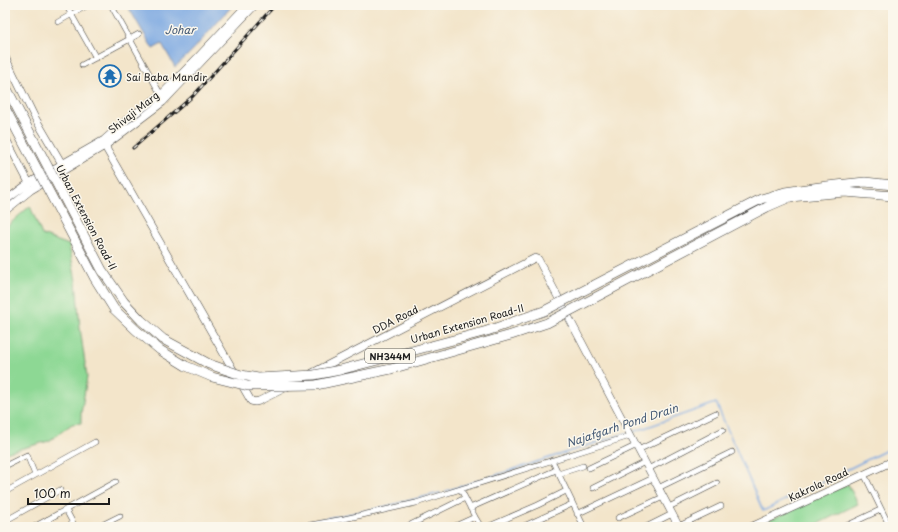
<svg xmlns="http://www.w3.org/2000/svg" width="898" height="532" font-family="'Playpen Sans',sans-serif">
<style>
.green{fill:#8dd894;stroke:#547a58}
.water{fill:#78a6e1;stroke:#4a617e}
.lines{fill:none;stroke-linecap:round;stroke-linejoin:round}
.stream{stroke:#78a6e1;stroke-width:1.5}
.street-casing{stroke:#3c3a36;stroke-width:6}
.secondary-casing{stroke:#3c3a36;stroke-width:8}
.street{stroke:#fff;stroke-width:5}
.secondary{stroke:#fff;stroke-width:7}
.rail-casing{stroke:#1c1c1c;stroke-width:3}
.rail{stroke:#fbf7ec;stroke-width:1.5;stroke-dasharray:4.5;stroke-linecap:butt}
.highway-bridge-casing{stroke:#3c3a36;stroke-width:10;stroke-linecap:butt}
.highway-bridge{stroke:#fff;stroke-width:9}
.labels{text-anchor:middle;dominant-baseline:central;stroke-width:3;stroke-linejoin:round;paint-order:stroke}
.shield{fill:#fbf7ec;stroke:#5f5e5a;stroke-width:1}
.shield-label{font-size:9px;font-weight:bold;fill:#1c1c1c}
.poi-label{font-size:10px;fill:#1c1c1c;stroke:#fbf7ec;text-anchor:start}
.street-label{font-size:10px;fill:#1c1c1c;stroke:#fbf7ec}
.water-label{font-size:11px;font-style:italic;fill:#455a75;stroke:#fbf7ec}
</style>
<rect width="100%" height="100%" fill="#fbf7ec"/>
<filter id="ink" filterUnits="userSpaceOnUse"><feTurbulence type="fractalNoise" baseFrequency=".025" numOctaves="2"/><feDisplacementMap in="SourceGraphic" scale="8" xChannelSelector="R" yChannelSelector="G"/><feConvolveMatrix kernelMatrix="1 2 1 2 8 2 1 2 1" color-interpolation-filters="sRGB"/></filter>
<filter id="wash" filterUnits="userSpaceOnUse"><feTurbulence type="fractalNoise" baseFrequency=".012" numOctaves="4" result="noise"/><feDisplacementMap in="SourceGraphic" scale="16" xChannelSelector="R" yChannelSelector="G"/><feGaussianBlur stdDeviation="0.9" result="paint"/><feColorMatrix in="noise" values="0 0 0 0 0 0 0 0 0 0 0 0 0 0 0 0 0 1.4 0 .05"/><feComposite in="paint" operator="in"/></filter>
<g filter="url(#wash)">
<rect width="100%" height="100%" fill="#f3e5ca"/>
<path class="green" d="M30 206 42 235 69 245 76 281 80 328 87 377 81 414V423L72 424 49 441 5 453V228Z
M848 484 858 504 811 527H754Z"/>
<path class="water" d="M127 5H233L191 52 175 67 162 44 153 49Z"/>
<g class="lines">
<path class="stream" d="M633 432 716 403 763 511 893 447
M446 491 627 433
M280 527 371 510 440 493"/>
</g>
</g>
<g filter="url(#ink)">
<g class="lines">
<g class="street-casing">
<path id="street" d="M66 5 96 58
M111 5 161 95
M58 22 88 5
M82 65 139 34
M638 450 716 413
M552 460 584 527
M5 466 27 455 35 475
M589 468 635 446
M648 469 723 430
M558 474 583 466
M864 474 890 527
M593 488 645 462
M658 488 732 452
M461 490 475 517
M5 492 95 442
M669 507 717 483
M470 508 556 470
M66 510 75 527
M577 514 653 478
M618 518 663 497
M48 519 52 527
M5 521 60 490
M679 526 721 506
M34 527 116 482
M98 527 120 516
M299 527 344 519 416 503 630 436
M406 527 465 498
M453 527 475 517 481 527
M487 527 538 505 566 491
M522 527 572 504
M646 527 672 514
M844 527 880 510"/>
</g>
<g class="secondary-casing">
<path id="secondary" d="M5 57 34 116 62 164
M5 137 29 183
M106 145 107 150 251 401 255 402 259 401 289 386
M5 201 29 183 104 140 129 118 161 95 200 55 247 5
M5 211 31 190 106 145 163 102 255 5
M312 373 535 258 538 259 679 527
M751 527 893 461"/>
</g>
<use href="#street" class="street"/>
<use href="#secondary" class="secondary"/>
<g class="rail-casing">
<path id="rail" d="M133 148 193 96 275 5"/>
</g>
<use href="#rail" class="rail"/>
<g class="highway-bridge-casing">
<path id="highway-bridge" d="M5 85 102 270 124 302 141 320 163 339 209 364 241 375 258 378 314 375 340 370 487 331 544 311 761 199 785 192 827 186 865 182 893 185
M5 108 94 277 114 309 136 330 160 350 186 366 212 377 248 386 316 385 391 369 511 335 547 323 767 207 790 197 845 192 893 196"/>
</g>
<use href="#highway-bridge" class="highway-bridge"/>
</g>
</g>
<defs>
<g id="temple-ring" transform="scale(1.15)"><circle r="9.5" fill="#fbf7ec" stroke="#1f6fb2" stroke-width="1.5"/><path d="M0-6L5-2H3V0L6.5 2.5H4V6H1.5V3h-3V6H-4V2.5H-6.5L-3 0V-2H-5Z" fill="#1f6fb2"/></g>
</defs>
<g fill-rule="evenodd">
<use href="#temple-ring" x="110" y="76"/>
</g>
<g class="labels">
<rect class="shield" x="365" y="349" width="50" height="14" rx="3"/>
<g class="shield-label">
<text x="390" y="356">NH344M</text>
</g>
<g class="poi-label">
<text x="126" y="76">Sai Baba Mandir</text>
</g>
<g class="street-label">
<text transform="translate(133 112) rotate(-38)">Shivaji Marg</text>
<text transform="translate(87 217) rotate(62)">Urban Extension Road-II</text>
<text transform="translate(395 319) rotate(-27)">DDA Road</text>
<text transform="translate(467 323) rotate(-16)">Urban Extension Road-II</text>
<text transform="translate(818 484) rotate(-25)">Kakrola Road</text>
</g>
<g class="water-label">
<text x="180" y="29">Johar</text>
<text transform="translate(622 425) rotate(-18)">Najafgarh Pond Drain</text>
</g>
</g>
<rect width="898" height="532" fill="none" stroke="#fbf7ec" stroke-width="20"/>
<path d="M28 498v6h81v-6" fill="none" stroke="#1c1c1c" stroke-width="2"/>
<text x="34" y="498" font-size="12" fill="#1c1c1c" stroke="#fbf7ec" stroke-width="3" paint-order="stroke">100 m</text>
</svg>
